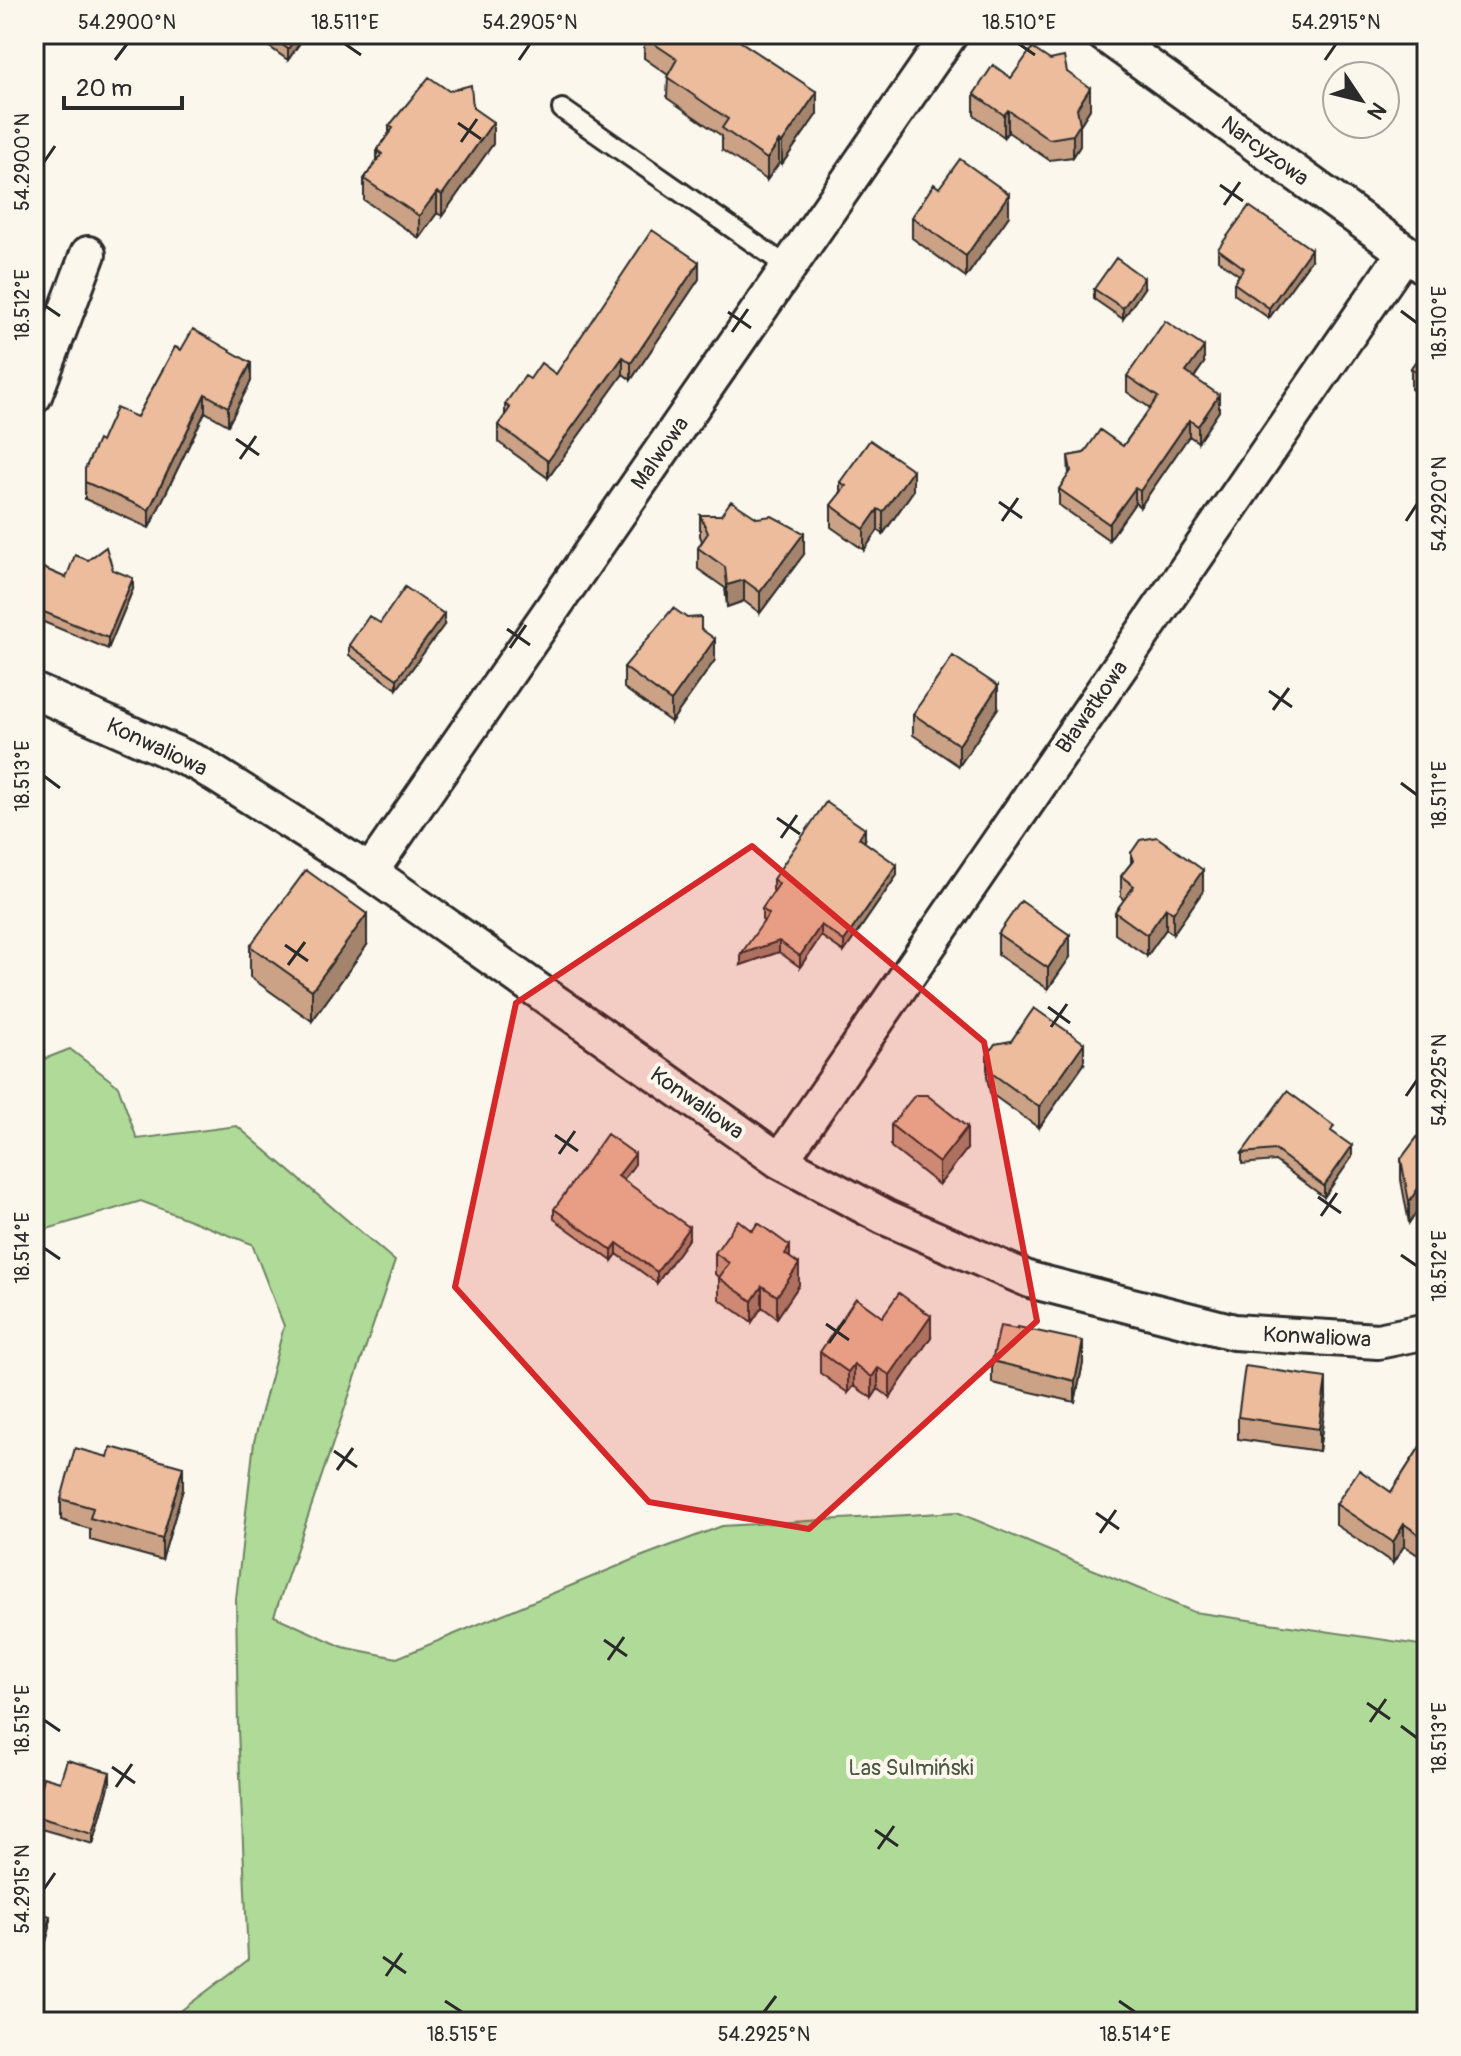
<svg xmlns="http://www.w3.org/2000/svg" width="1461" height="2056" font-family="Pangolin,sans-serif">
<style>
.green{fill:#afda98;stroke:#6d8262;stroke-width:2}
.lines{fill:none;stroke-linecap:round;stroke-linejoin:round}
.lane-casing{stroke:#2b2b2b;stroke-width:24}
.street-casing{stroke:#2b2b2b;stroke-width:40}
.lane{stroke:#fbf7ec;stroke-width:18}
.street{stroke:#fbf7ec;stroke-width:34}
.wall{fill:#cba286;stroke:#2b2b2b;stroke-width:2}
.shaded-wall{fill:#a5846d;stroke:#2b2b2b;stroke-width:2}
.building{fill:#ecbc9c;stroke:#2b2b2b;stroke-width:2}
.marked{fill:#d62828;fill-opacity:0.2;stroke:#d62828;stroke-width:6;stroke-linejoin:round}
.ticks{fill:none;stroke:#2b2b2b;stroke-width:3}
.labels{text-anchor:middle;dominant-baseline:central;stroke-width:8;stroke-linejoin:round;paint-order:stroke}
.street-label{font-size:22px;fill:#2b2b2b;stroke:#fbf7ec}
.park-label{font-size:22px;fill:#4c5746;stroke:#fbf7ec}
.neatline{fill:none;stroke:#2b2b2b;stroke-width:3}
.ticks-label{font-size:20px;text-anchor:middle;fill:#2b2b2b}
</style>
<rect width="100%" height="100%" fill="#fbf7ec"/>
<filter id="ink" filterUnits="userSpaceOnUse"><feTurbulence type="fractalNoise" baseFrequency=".0125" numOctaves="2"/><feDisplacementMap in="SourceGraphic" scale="16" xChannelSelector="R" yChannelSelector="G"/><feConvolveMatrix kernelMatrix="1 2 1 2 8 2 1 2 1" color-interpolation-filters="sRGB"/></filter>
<g filter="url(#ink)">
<path class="green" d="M70 1049 118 1086 137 1139 237 1126 395 1261 274 1616 343 1647 397 1658 640 1557 722 1526 957 1512 1194 1612 1427 1646V2022H166L248 1960 238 1729 236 1599 254 1442 284 1326 252 1244 141 1201 34 1233V1063Z"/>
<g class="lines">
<g class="lane-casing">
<path id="lane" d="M562 109 788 267"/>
</g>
<g class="street-casing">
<path id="street" d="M1104 34 1427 268
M34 396 88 254
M34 691 199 764 370 872 780 1161 885 1217 1030 1280 1234 1332 1378 1341 1427 1331
M370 872 950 34
M780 1161 1405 252"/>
</g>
<use href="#lane" class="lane"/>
<use href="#street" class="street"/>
</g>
<path class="wall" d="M251 34H306L288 60Z
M731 34 817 114 782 164 779 163 767 180 722 150V136L667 98 668 75 644 58V37Z
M1067 72 1090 109 1080 125V146L1073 157 1049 160 1008 132 1004 137 974 115V94L1011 78Z
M473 108 493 144 442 216 437 213 419 238 364 200V179L377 160V150L389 133V126Z
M939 188 1009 216 966 277 912 238V217Z
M1218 249 1311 260 1269 318 1234 294V283L1239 275 1218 260Z
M699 279 631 380 623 374 548 478 498 442V425L505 416V404L530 379 556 374Z
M1144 288 1123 319 1094 299V289Z
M1427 345V400L1411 389V368Z
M175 347 251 381 228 425 205 412 149 528 85 499V469L137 417Z
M1204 363 1194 378 1219 411 1198 442 1189 436 1140 507 1135 503 1109 540 1059 505V489L1069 475 1068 456 1123 446 1150 408 1127 392V376Z
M840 482 913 491 883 534 878 530 864 550 831 527V505L840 494Z
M700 515 804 554 760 613 744 601 727 607 725 588 698 569V548L702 541 700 536Z
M34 564 66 578 133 589 108 649 34 618Z
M687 618 701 629 715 660 671 722 624 688V667Z
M380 623 444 625 397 689 349 655V645Z
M998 708 959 766 913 735V714Z
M865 840 864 842 897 875 844 952 821 936 800 967 779 952 741 965 764 921 762 920V909L774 891 773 890V879Z
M1131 853 1203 891 1173 934 1166 929 1147 956 1115 934V912L1124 900 1121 897V876L1131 863Z
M998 934 1070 957 1048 989 998 955Z
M367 945 312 1021 250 977V946Z
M987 1056 1084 1064 1039 1128 990 1093 987 1077Z
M1427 1124 1409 1223 1401 1180V1159Z
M891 1125 967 1149 939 1185 891 1147Z
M1334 1133 1352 1157 1324 1197 1275 1161 1242 1164V1153Z
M635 1164 623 1180 689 1238 657 1283 617 1254 612 1261 554 1219V1209Z
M715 1253 790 1257 799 1285 777 1318 762 1307 752 1322 719 1299V1278L715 1274Z
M882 1317 931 1337 890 1397 878 1389 872 1398 854 1386 848 1393 820 1373V1352Z
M992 1361 1083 1363 1075 1402 992 1383Z
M1326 1399 1319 1451 1238 1439V1417Z
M1427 1436V1561L1404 1546 1393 1563 1336 1525V1504L1391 1492Z
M108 1457 183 1489 162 1560 90 1540V1529L61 1520V1499Z
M60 1782 110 1783 93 1844 34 1827V1813Z
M34 1911 50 1927 40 1963 34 1961Z"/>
<path class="shaded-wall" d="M298 34H306L288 60V49Z
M1090 88V109L1080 125V146L1073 157V135L1077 108Z
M817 92V114L782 164V143Z
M1008 110V132L1004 137V115Z
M493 122V144L442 216V195Z
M779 141V163L767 180V159Z
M437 192V213L419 238V216Z
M1009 194V216L966 277V256Z
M1311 249V260L1269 318V308Z
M699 262V279L631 380V363Z
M1144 278V288L1123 319V308Z
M1204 347V363L1186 388V372Z
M623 357V374L548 478V461Z
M251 363V381L228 425V407Z
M205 394V412L149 528V510Z
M1219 395V411L1198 442V426Z
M1189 420V436L1140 507V491Z
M913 470V491L883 534V512Z
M1135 488V503L1109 540V524Z
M878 509V530L864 550V529Z
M804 533V554L760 613V592Z
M133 578V589L108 649V638Z
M744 580V601L727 607V585Z
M444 614V625L397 689V679Z
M715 639V660L671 722V701Z
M998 686V708L959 766V745Z
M865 829V840L859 849V838Z
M897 865V875L844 952V941Z
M1203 870V891L1173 934V913Z
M1166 908V929L1147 956V935Z
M367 914V945L312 1021V990Z
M821 925V936L800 967V956Z
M1070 935V957L1048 989V968Z
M779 941V952L741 965V954Z
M1084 1043V1064L1039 1128V1107Z
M967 1127V1149L939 1185V1163Z
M1352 1146V1157L1324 1197V1186Z
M635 1154V1164L618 1187V1176Z
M1427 1175V1197L1409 1223V1202Z
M689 1227V1238L657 1283V1272Z
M617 1243V1254L612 1261V1250Z
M790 1246V1267L785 1254Z
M799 1264V1285L777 1318V1296Z
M762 1286V1307L752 1322V1301Z
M931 1316V1337L890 1397V1375Z
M1083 1341V1363L1075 1402V1381Z
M854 1364V1386L848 1393V1372Z
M878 1368V1389L872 1398V1377Z
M1326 1378V1399L1319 1451V1429Z
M183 1467V1489L162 1560V1539Z
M1404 1524V1546L1393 1563V1542Z
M110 1772V1783L93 1844V1833Z
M50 1916V1927L40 1963V1952Z"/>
<path class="building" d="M267 34H298L288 49Z
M646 34H729L817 92 782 143 779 141 767 159 722 128 728 119 667 77 677 59 644 37Z
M1032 48 1050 60 1064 57 1067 72 1090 88 1077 108 1080 124 1073 135 1049 139 1008 110 1004 115 974 94 993 65 1011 78Z
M429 77 449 91 471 85 473 108 493 122 442 195 437 192 419 216 364 179 382 154 377 150 393 128 389 126Z
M960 159 1009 194 966 256 912 217 934 184 939 188Z
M1249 206 1311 249 1269 308 1234 283 1244 268 1218 249Z
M652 230 699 262 631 363 623 357 548 461 498 425 510 408 505 404 525 376 530 379 541 363 556 374Z
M1116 258 1144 278 1123 308 1094 289Z
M1165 321 1204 347 1186 372 1219 395 1198 426 1189 420 1140 491 1135 488 1109 524 1059 489 1071 471 1068 456 1084 453 1100 430 1123 446 1158 397 1127 376Z
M193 329 251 363 228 407 205 394 149 510 85 482V469L98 440 101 442 116 408 137 417 175 347 181 350Z
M1427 345V379L1411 368Z
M870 440 913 470 883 512 878 509 864 529 831 505 846 486 840 482Z
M731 501 757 518 772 516 804 533 760 592 744 580 727 585 725 567 698 548 708 533 700 515H721Z
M106 547 113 570 133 578 108 638 34 608V564L66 578 75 555 88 560Z
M405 587 444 614 397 679 349 645 369 616 380 623Z
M673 608 687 618 701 617V629L715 639 671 701 624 667Z
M953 656 998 686 959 745 913 714Z
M826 802 865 829 859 838 897 865 844 941 821 925 800 956 779 941 741 954 769 914 762 909 779 884 773 879Z
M1157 837 1203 870 1173 913 1166 908 1147 935 1115 912 1134 886 1121 876 1133 861 1131 853 1140 840Z
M306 870 367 914 312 990 250 946Z
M1021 901 1070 935 1048 968 998 934Z
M1034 1008 1084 1043 1039 1107 990 1072 987 1056 995 1044 1011 1041Z
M1287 1091 1334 1126 1331 1131 1352 1146 1324 1186 1275 1150 1242 1153Z
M915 1095H927L967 1127 939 1163 891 1125Z
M1427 1124V1175L1409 1202 1401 1159Z
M607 1134 635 1154 618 1176 689 1227 657 1272 617 1243 612 1250 554 1209Z
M738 1220 752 1231 758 1223 790 1246 785 1254 799 1264 777 1296 762 1286 752 1301 719 1278 729 1263 715 1253Z
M899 1293 931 1316 890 1375 878 1368 872 1377 854 1364 848 1372 820 1352 856 1298 882 1317Z
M1000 1326 1018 1329V1327L1083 1341 1075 1381 992 1361Z
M1245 1366 1326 1378 1319 1429 1238 1417Z
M1427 1436V1540L1404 1524 1393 1542 1336 1504 1359 1470 1391 1492Z
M111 1447 183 1467 162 1539 90 1518 93 1508 61 1499 75 1448 108 1457Z
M67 1760 110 1772 93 1833 34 1816 43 1777 60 1782Z
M34 1911 50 1916 40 1952 34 1950Z"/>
</g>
<path class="marked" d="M752 846 984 1042 1037 1321 809 1529 649 1502 455 1287 516 1003Z"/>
<path class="ticks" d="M345 44 361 55M1019 44 1035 55M115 60 127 44M519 60 530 44M1325 60 1336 44M458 123 481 139M461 142 477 119M44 162 55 146M1220 185 1243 201M1224 205 1240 182M44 305 60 316M1401 311 1417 323M728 312 751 328M732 332 748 309M236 439 259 455M240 459 256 436M999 502 1022 518M1002 521 1018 498M1406 521 1417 504M507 629 530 645M510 648 526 625M1269 691 1292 707M1273 710 1289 688M44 776 60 788M1401 783 1417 795M777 818 800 834M781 838 797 815M285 945 308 961M288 965 305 942M1048 1007 1070 1023M1051 1027 1067 1004M1406 1096 1417 1080M555 1135 578 1151M559 1154 575 1131M1318 1197 1341 1213M1321 1216 1337 1193M44 1248 60 1259M1401 1255 1417 1266M826 1324 849 1340M829 1343 845 1320M334 1451 357 1467M337 1470 353 1448M1096 1513 1119 1529M1100 1533 1116 1510M604 1640 627 1656M608 1660 624 1637M1367 1703 1390 1719M44 1720 60 1731M1370 1722 1386 1699M1401 1726 1417 1738M112 1767 135 1783M116 1787 132 1764M875 1830 898 1846M878 1849 894 1826M44 1889 55 1873M383 1957 406 1973M386 1976 402 1953M445 2001 462 2012M1119 2001 1135 2012M764 2012 776 1996"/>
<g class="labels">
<g class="street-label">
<text transform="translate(1265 151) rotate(36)">Narcyzowa</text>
<text transform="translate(660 453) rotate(-55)">Malwowa</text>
<text transform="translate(1092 707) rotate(-55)">Bławatkowa</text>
<text transform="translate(157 747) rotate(25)">Konwaliowa</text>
<text transform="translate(697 1103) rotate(35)">Konwaliowa</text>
<text transform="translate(1317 1337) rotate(3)">Konwaliowa</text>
</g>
<g class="park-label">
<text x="911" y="1768">Las Sulmiński</text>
</g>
</g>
<rect width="1461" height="2056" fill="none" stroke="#fbf7ec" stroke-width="88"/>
<g transform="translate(1361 100) rotate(125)"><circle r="38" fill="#fbf7ec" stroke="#a8a59f" stroke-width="2"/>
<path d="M0-6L14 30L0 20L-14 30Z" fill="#2b2b2b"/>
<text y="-12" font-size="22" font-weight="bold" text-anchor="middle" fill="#2b2b2b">N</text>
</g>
<path d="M64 96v12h118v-12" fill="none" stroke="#2b2b2b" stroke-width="4"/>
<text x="76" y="96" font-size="24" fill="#2b2b2b" stroke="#fbf7ec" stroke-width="6" paint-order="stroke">20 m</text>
<rect x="44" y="44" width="1373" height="1968" class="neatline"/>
<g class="ticks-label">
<text x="127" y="29">54.2900°N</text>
<text x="345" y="29">18.511°E</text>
<text x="530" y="29">54.2905°N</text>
<text x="1019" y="29">18.510°E</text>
<text x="1336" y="29">54.2915°N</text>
<text transform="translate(22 162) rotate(-90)" y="7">54.2900°N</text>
<text transform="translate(22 305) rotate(-90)" y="7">18.512°E</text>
<text transform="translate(1439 323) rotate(-90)" y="7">18.510°E</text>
<text transform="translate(1439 504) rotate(-90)" y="7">54.2920°N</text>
<text transform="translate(22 776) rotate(-90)" y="7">18.513°E</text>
<text transform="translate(1439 795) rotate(-90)" y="7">18.511°E</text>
<text transform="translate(1439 1080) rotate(-90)" y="7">54.2925°N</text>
<text transform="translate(22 1248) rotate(-90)" y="7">18.514°E</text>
<text transform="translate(1439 1266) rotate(-90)" y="7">18.512°E</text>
<text transform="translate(22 1720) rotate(-90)" y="7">18.515°E</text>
<text transform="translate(1439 1738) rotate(-90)" y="7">18.513°E</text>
<text transform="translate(22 1889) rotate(-90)" y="7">54.2915°N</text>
<text x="462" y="2041">18.515°E</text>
<text x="764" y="2041">54.2925°N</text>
<text x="1135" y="2041">18.514°E</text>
</g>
</svg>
